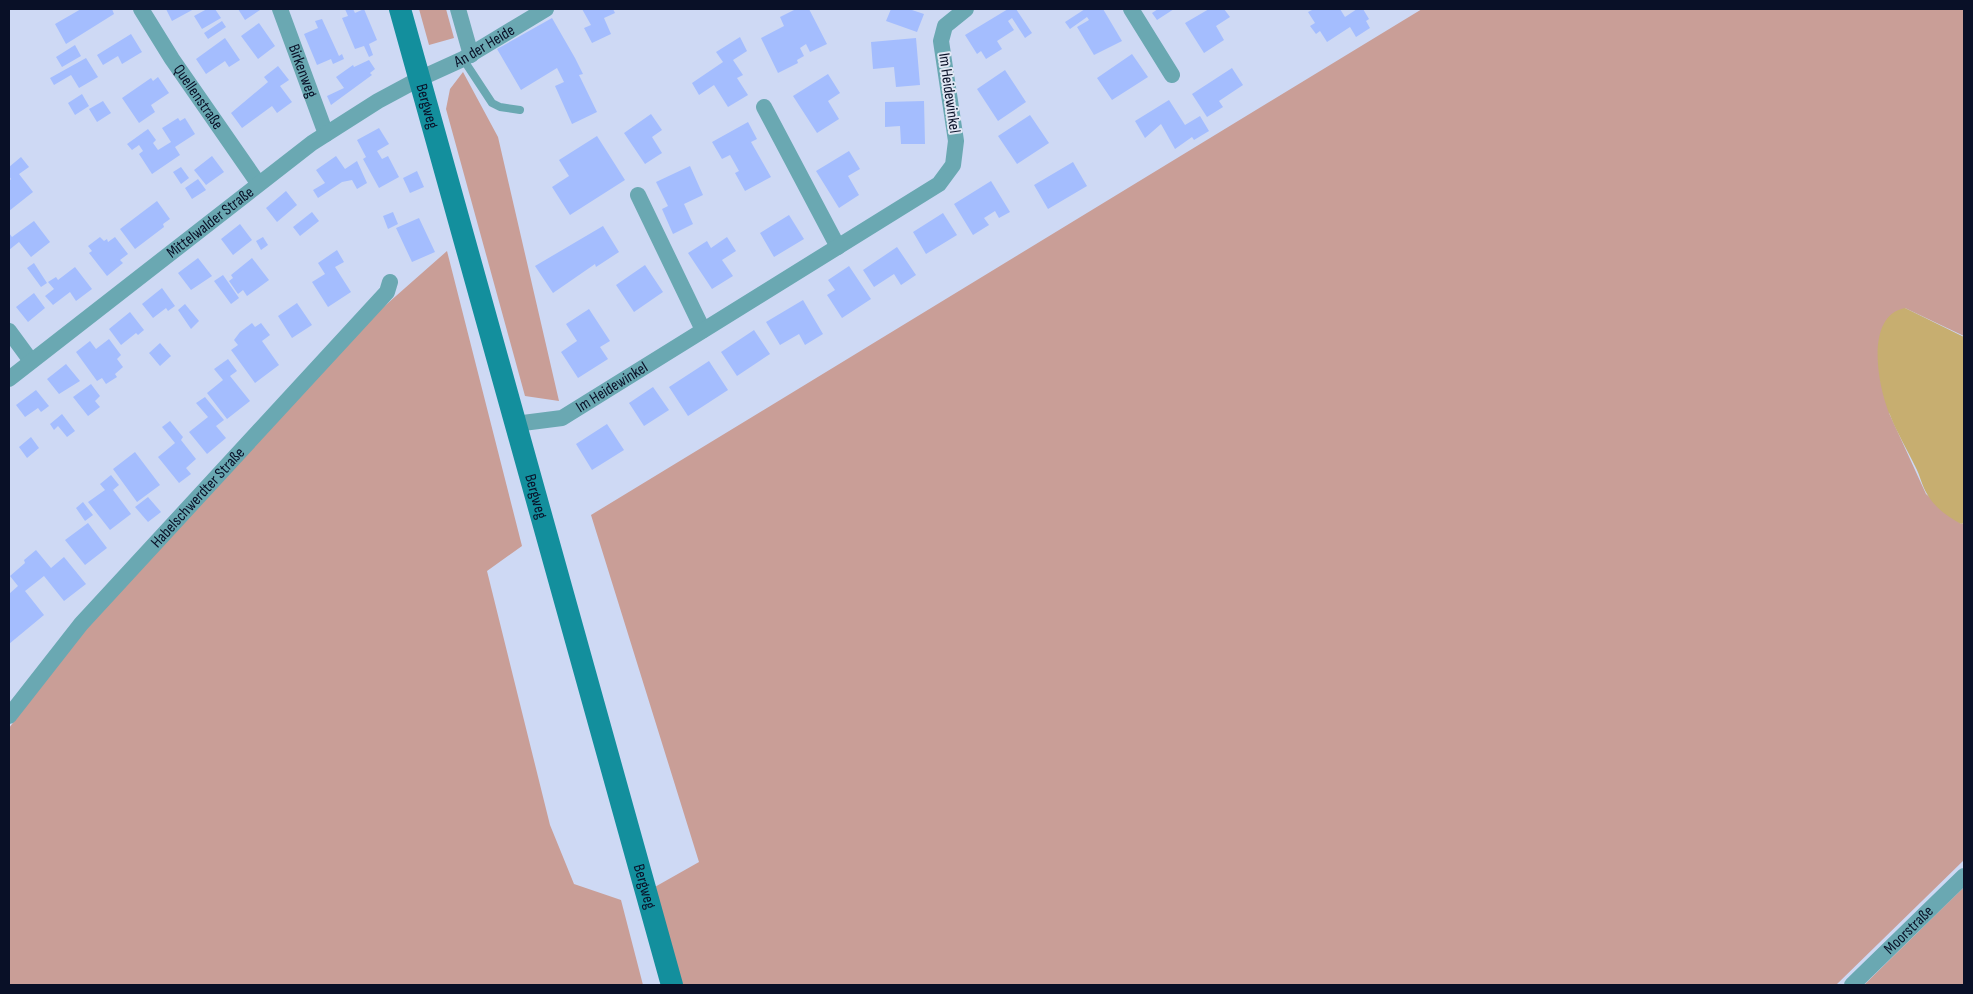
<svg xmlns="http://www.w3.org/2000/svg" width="1973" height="994" font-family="'Sofia Sans Condensed',sans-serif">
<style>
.green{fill:#c99e97}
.water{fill:#c7ae70}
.building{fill:#a4bdfe}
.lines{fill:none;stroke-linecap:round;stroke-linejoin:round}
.lane{stroke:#6aa8b2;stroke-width:8}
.street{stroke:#6aa8b2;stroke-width:16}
.secondary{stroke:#138f9d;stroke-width:22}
.labels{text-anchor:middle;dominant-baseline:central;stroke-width:4;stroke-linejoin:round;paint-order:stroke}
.street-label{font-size:16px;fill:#091027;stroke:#e1e7f4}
</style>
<rect width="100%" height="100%" fill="#ced9f4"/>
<path class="green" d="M419 9H446L454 38 429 45Z
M1422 9H1964V336L1905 308 1889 413 1926 494 1961 524 1964 523V860L1836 985H680L653 888 699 862 591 515Z
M463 72 498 137 559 401 525 396 446 109 450 89Z
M447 251 522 546 487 571 550 825 574 884 621 900 643 985H9V728L91 620 371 318Z
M1964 887V985H1864Z"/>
<path class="water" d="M1905 308 1964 337V523L1961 524C1947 516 1936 509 1927 494 1922 486 1920 475 1915 466 1907 449 1897 433 1890 415 1878 387 1864 316 1905 308Z"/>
<path class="building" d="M81 9H112L114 14 66 44 55 24Z
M166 9H194L172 21Z
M207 9H215L221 18 202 29 194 16Z
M238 9H259L260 10 245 20Z
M345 9H353L355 13 364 9 377 40 369 44 373 55 369 57 364 46 355 49 342 18 348 16Z
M582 9H613L615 13 604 18 611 34 592 43 584 28 591 25Z
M796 9H809L827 44 810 52 806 44 800 48 804 56 797 60 798 63 778 73 761 38 784 26 780 17Z
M891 9H909L924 14 917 32 886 21Z
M1008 9H1016L1032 33 1025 38 1012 18 1008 21 1014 30 997 41 1002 49 986 59 981 51 977 54 965 35Z
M1085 9H1103L1122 41 1094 55 1077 27 1089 20 1087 17 1070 29 1065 22Z
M1158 9H1174L1157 20 1152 13Z
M1209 9H1224L1230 17 1216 26 1224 40 1204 53 1185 23Z
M1314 9H1340L1345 17 1357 9H1363L1369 19 1366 21 1370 28 1356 37 1350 27 1327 42 1320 31 1316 34 1310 26 1315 23 1308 12Z
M552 18 575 58 583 74 579 75 597 112 572 124 555 86 564 82 557 68 521 90 497 49Z
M322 19 339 56 342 54 344 59 333 64 331 59 317 65 304 34 318 28 315 21Z
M222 21 226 27 208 39 204 33Z
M259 23 275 46 258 59 241 36Z
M131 34 142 52 122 64 118 56 103 65 97 55Z
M740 37 747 51 733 60 743 75 737 78 748 95 728 107 714 85 699 95 692 83 723 62 716 52Z
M225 38 240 60 229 67 225 61 206 74 196 59Z
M916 38 920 85 896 87 894 67 873 69 871 42Z
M75 45 81 56 62 67 56 57Z
M1132 54 1148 77 1112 100 1097 78Z
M86 58 98 77 79 88 71 75 54 85 50 78Z
M369 60 375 69 370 73 372 75 331 105 327 96 344 88 336 77 353 65 354 67Z
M278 66 289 80 280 86 292 102 277 113 272 106 242 128 231 113 268 82 264 77Z
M1232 68 1243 85 1219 101 1223 107 1207 117 1192 94Z
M1005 70 1026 102 998 121 977 89Z
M828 74 840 93 828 101 839 119 817 133 793 96Z
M158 77 169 93 151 105 155 112 139 123 122 98 151 78 153 81Z
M82 94 89 106 75 115 68 103Z
M1169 100 1185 125 1200 116 1209 131 1194 140 1192 137 1175 149 1161 124 1145 138 1135 121Z
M103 101 111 113 97 122 89 109Z
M924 101 925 144H901L900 126 885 127V102Z
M651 114 662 130 652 137 662 153 645 164 624 133Z
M1030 115 1049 143 1017 164 998 136Z
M178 118 180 121 185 118 195 134 175 147 180 155 152 174 139 154 143 151 139 145 132 150 127 144 148 129 156 140 153 143 158 150 171 142 162 128Z
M748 122 757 139 751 142 771 177 745 191 735 173 739 171 730 155 722 159 712 142Z
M379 128 389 144 377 151 382 159 388 156 399 177 379 188 363 159 366 157 357 140Z
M597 136 625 180 570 215 552 187 569 176 559 160Z
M849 151 860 169 848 176 859 195 839 208 816 171Z
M212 156 224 172 206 185 194 170Z
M336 156 345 169 357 161 367 183 357 189 352 180 342 182 318 198 313 190 325 183 316 170Z
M21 157 29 167 19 174 33 192 9 211V181L11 179 9 176V167Z
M1073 162 1087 186 1048 209 1034 185Z
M690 166 703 195 684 204 693 224 673 234 662 209 668 206 656 182Z
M181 167 189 178 181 184 173 172Z
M417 171 424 187 410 193 403 178Z
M198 179 206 190 192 199 185 188Z
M991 181 1010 212 999 218 995 211 984 218 989 225 973 235 954 204Z
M286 191 297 205 277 222 266 208Z
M157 201 170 219 163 224 164 227 135 249 120 229Z
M312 212 319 221 300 236 293 227Z
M393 212 398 224 388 229 383 216Z
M943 213 957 235 926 254 913 232Z
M789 215 804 239 774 257 760 233Z
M419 218 435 252 412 262 396 228Z
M34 221 50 242 31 257 19 242 9 250V233L12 237Z
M240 224 252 240 233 255 221 239Z
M603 226 619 252 596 267 595 264 553 293 535 266Z
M100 237 104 241 107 239 108 242 115 237 128 254 120 260 123 263 107 276 89 253 92 251 88 246Z
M263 237 268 245 261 250 256 241Z
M727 237 736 251 722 260 733 276 712 289 688 253 707 241 711 248Z
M897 247 916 275 901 285 894 274 874 287 863 270Z
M337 250 344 262 335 267 351 292 328 307 312 282 325 274 318 263Z
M198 258 212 276 191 290 178 273Z
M252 258 269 280 247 296 243 290 238 294 229 281 233 278 231 275Z
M34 263 47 283 41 287 27 268Z
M645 265 663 292 634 312 616 285Z
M849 266 871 299 842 318 827 295 835 290 828 280Z
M75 267 92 289 76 301 70 292 53 305 45 296 54 289 48 282 56 277 58 280Z
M223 275 239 298 231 304 214 281Z
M162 288 175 306 168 311 166 308 153 318 142 304Z
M34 293 45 308 28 322 16 307Z
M803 300 823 334 805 345 799 334 780 345 766 322Z
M297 303 312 325 292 338 278 316Z
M185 304 199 321 191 329 178 310Z
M589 309 610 341 600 347 608 359 578 378 561 352 577 341 566 324Z
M130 312 144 330 138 335 136 333 121 345 109 329Z
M252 323 255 327 261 323 270 335 262 341 279 365 255 383 231 350 238 345 234 340 240 332Z
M754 330 770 354 737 376 721 352Z
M109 339 121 355 117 359 123 367 115 374 117 377 106 384 102 378 97 381 76 352 90 341 96 349Z
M160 343 171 356 160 366 149 353Z
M228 359 237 371 230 376 250 401 227 419 207 393 223 380 214 369Z
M709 361 728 390 688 416 669 387Z
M66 364 80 381 59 394 47 379Z
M91 384 100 396 95 401 100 407 88 416 73 397Z
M653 387 669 410 644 426 629 403Z
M36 390 49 406 41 412 38 408 25 417 16 405Z
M205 397 224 420 216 426 226 438 207 454 189 432 208 417 196 403Z
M62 414 75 431 67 437 58 426 54 430 50 424Z
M170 421 183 437 181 440 196 459 186 468 191 474 179 483 158 457 175 443 162 427Z
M607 424 624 450 592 470 576 444Z
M31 437 39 448 27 458 19 447Z
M135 452 160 485 137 502 113 469Z
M111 475 119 485 113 490 131 514 110 530 88 502 105 490 100 484Z
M148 497 161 512 148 522 135 507Z
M83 502 93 515 85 521 76 508Z
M88 523 107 548 85 565 65 540Z
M36 550 51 568 64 557 86 584 64 601 44 576 39 580 25 591 44 615 9 644V594L18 586 10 576 25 563 24 560Z"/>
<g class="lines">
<path class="lane" d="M463 59 492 103 500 107 520 110"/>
<g class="street">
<path id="s1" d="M141 9 172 59 258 183"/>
<path id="s2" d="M280 9 326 134"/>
<path d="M458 9 471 55"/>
<path d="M1131 9 1172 75"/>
<path d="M764 107 838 247"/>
<path d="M638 195 703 330"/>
<path d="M9 331 31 361"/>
<path id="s3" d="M9 379 312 143 378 101 419 79 463 59 546 9"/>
<path id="s4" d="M515 424 562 418 939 184 953 165 956 141 941 41 945 26 966 9"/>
<path id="s5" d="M9 716 81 624 387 292 390 282"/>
<path id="s6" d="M1852 985 1964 876"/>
</g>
<path class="secondary" id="s7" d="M400 9 672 985"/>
</g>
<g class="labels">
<g class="street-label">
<text stroke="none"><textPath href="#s3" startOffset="582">An der Heide</textPath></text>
<text stroke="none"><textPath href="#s2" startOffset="66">Birkenweg</textPath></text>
<text transform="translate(949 93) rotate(82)">Im Heidewinkel</text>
<text stroke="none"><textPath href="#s1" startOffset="105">Quellenstraße</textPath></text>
<text stroke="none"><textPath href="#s7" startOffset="101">Bergweg</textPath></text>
<text stroke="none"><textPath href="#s3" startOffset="255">Mittelwalder Straße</textPath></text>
<text stroke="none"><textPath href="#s4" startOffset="106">Im Heidewinkel</textPath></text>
<text stroke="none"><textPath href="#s5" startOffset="289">Habelschwerdter Straße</textPath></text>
<text stroke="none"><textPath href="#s7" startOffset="506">Bergweg</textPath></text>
<text stroke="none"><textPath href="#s7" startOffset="911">Bergweg</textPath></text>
<text stroke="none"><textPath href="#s6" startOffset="79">Moorstraße</textPath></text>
</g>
</g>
<rect width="1973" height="994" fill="none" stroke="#091027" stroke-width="20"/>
</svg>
